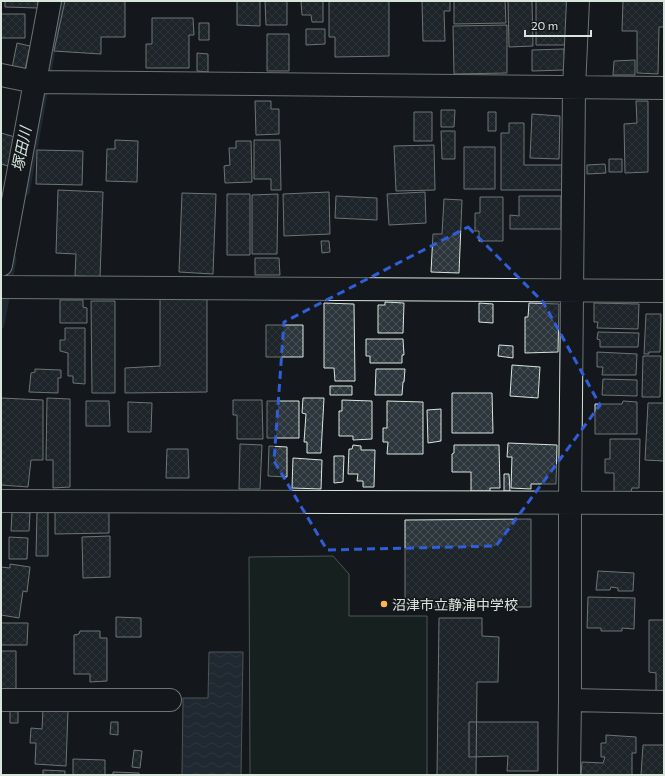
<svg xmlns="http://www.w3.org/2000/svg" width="665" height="776" font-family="Commissioner,'Noto Sans JP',sans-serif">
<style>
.grass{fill:#1a2d24;stroke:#939e99}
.water{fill:url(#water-waves);stroke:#939e99}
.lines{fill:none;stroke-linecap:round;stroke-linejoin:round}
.stream{stroke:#2f3f4d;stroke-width:7}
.building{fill:url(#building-cross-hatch);stroke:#d8e6dc}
.minor-casing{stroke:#d8e6dc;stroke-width:24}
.minor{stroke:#14181c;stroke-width:22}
.marked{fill:none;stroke:#305dd8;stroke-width:3;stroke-dasharray:8 5;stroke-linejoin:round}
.poi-dot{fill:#ffb74d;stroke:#14181c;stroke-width:1.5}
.labels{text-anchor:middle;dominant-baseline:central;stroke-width:3;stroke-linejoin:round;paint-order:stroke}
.poi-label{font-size:14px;fill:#d8e6dc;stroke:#14181c;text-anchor:start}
.water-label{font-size:15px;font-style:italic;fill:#d8e6dc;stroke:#14181c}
</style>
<defs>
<pattern id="water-waves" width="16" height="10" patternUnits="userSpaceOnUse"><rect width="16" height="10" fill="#2f3f4d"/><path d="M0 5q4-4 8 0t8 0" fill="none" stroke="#4c5b66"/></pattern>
<pattern id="building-cross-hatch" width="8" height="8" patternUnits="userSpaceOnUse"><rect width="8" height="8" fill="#2c363c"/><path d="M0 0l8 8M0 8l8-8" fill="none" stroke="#4a5358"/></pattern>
</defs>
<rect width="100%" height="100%" fill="#14181c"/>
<path class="grass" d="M333 556 349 574V616H427V775H250L249 557Z"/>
<path class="water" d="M209 652H243L241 775H182L183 698H208Z"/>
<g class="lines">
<path class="stream" d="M26 192 61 1
M1 325 13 259"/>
</g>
<path class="building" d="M5 1H38V8L5 7Z
M65 1H125V37H101V54L54 51Z
M237 1H260V26L237 25Z
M265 1H287V25H266Z
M301 1H323V22H312L311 15H302Z
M329 1H389V56L335 57V37H329Z
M422 1H450V11H444L445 41H423Z
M454 1H505L506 23 454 24Z
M508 1H532L533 46 509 47Z
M536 1H567L568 45H536Z
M623 1H664V27H659L658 74 637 73V31H622Z
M1 14H25V38H1Z
M152 18H193L194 35H189V68H146V44H152Z
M199 23H209V40H199Z
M507 25V73L454 74 453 26Z
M306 29H325V44L306 45Z
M267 34H289V71H267Z
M17 43 30 46 25 70 12 68Z
M564 49 565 70 532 71V50Z
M197 53 208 54V72L197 71Z
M635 60V75H613L614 61Z
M255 101H271V109H279V134L256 135Z
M636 101H648V172L625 173 624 124 637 123Z
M441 110H455L454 127H441Z
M414 112H432V141H414Z
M488 112H496V131H488Z
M532 114 560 116 559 159 530 158Z
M509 123H524V165H562V190H501V133H509Z
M441 131H455V159H442Z
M1 133 15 137 8 166 1 164Z
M115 140 138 141 137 182 106 181 107 149H115Z
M254 140H280L281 190H271V179H254Z
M236 141H251L252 182 225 183 224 166 230 165 229 148H236Z
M434 145 435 190 396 191 394 146Z
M464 147H495V189H464Z
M37 150 83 151 82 185 36 184Z
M609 159H622V172H609Z
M605 164 606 173 587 174V165Z
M58 190 103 192 100 277 75 276 76 254 56 253Z
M329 192 330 234 284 236 283 194Z
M425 192 426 223 389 225 387 194Z
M182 193 216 194 213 274 179 272Z
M227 194H250V255H227Z
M278 194 277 254H252V195Z
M336 196 377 198V220L335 218Z
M519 196H561V229H510V215L519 216Z
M480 197H503V241H479V231H475V213H480Z
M444 199 462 200 459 273 431 272 433 234H442Z
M321 241H329L330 252 322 253Z
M255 258H279L280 275H255Z
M160 298H207V392L125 393V368L160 366Z
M60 300H83V307L87 308V323H60Z
M91 301H115V393H92Z
M385 302 404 303 403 333H378V305H385Z
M324 303 354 304 355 381H335L334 368H324Z
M479 303 493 304V323L479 322Z
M529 303 559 304 558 352 525 353V317H528Z
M594 303 639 304 638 329 597 328 598 322H594Z
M646 314H661L660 352H649V354H644Z
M266 325H303V357H266Z
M65 328H85V384L73 383V376H68V353L60 351V340H65Z
M598 332 639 333 638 347H600V340L597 339Z
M366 339H403L404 355H402V363H370V356H366Z
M499 345 513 346V358L498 356Z
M597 352 637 354 636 375H602L603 367H597Z
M643 356H661L660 397H642Z
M512 365 540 367 538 398 510 396Z
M35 369 61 370V378H58V393L29 392 31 373 35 372Z
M376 369H405L404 382H403L402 395H375Z
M603 379 637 380V396L602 395Z
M330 386H352V395H330Z
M452 393H492L493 433H452Z
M1 398 43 400V460H31L28 487 1 485Z
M47 398 70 399V487L53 488V460H46Z
M303 398H324L321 453H307V442H304L306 414 302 413Z
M233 400H262L263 439H237V415H233Z
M342 400 372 401V439L353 440V436H339V411H342Z
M86 401H109L110 426H86Z
M267 401H299V438H267Z
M387 401 423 402V454H387L388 442H383V428H387Z
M623 401 637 402V434H595V404H622Z
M128 402 152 403 151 432H128Z
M648 403H664V461L645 460Z
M441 409V441L428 443 427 410Z
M610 439H640L639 488H632L631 492H614V473H605V459H610Z
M508 443 557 445 556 484H531V489L511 488 512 457H507Z
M240 444 262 445 260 489H239Z
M353 445 361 446V450H375L374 487H363V481H357L358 474H348L349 449H352Z
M454 445H499L500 488H490V491H471V472H452V454L454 453Z
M269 446 287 447V477L268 476Z
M167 449H188L189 478H166Z
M334 456H344L343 482 334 483Z
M293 458 322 460 321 489 292 488Z
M504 474H509L510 491H504Z
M12 512 30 513 29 531H11Z
M37 512H48V556H36Z
M55 512H109V533L55 534Z
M531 519V607H405V520Z
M110 536V577L83 578 82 537Z
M9 537 28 538 27 559H9Z
M10 564 30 567 27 592 23 591 19 618 1 615V567L10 568Z
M598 571 634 573 633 591H618V588L611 587 610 590H596Z
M588 597 635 598 634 629 622 628V631H601V628H587Z
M116 617 141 618V637H116Z
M439 618H482V636L499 637 498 682H477L476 775H437Z
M649 620H664V692H656V673L649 672Z
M1 623H28L27 645H1Z
M80 631H100V638H107V681L90 682V674H74V635L79 634Z
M1 651H16V689H1Z
M18 708V723H10V709Z
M43 709 68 711 66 766 35 764 36 743H30L31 728 42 729Z
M111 722H118V735L110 734Z
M469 722H538V771H507L508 756 469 757Z
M606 735 636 737V753H632V775H581L582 762 603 763 605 757H601V743H606Z
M643 745H664V775H641Z
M134 750 142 751 140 768 132 767Z
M73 759 105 760V775H73Z
M43 770 65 771V775H43Z
M113 772 139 773V775H113Z"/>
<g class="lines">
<g class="minor-casing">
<path id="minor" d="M1 75 35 82 664 88
M1 265 50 1
M1 287 664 291
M1 501 664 503
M1 700H170
M570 700 664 702
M569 775 570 700V502L574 88 578 1"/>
</g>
<use href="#minor" class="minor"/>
</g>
<path d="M0 0H665V776H0ZM468 227 543 302 600 405 496 546 327 550 274 461 284 322Z" fill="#14181c" fill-opacity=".55" fill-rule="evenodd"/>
<path class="marked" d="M468 227 543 302 600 405 496 546 327 550 274 461 284 322Z"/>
<circle class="poi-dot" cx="384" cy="604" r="4"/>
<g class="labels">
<g class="poi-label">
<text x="392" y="604">沼津市立静浦中学校</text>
</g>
<g class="water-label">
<text transform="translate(21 149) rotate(-79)">塚田川</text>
</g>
</g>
<rect width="665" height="776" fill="none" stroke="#d8e6dc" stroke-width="4"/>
<path d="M525 30v6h66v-6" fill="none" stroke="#d8e6dc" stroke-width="2"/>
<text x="531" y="30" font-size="12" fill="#d8e6dc" stroke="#14181c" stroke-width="3" paint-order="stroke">20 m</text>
</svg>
